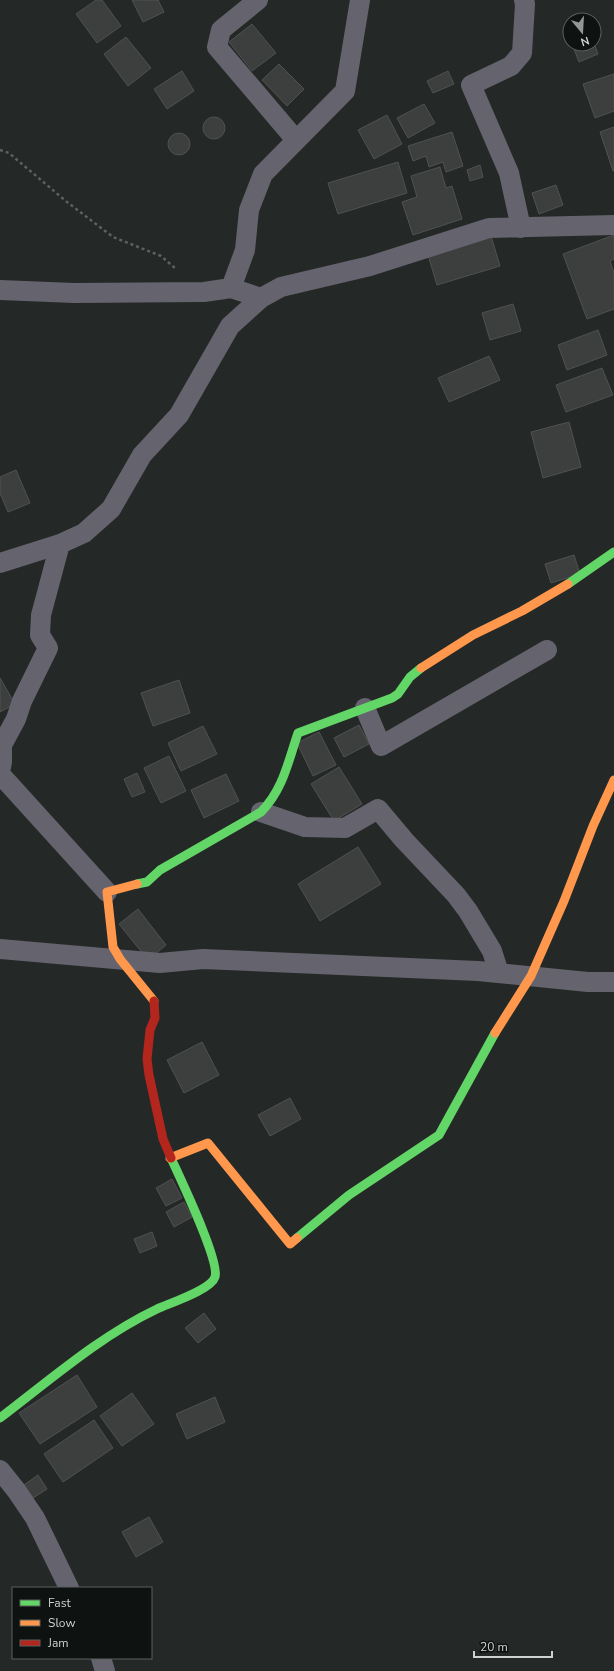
<svg xmlns="http://www.w3.org/2000/svg" width="614" height="1671" font-family="'Nunito Sans',sans-serif">
<style>
.building{fill:#3c3f3d;stroke:#4f5251}
.lines{fill:none;stroke-linecap:round;stroke-linejoin:round}
.path{stroke:#606064;stroke-width:2.5;stroke-dasharray:3 3;stroke-linecap:butt}
.street{stroke:#65636d;stroke-width:20}
.fast{stroke:#63d668;stroke-width:9}
.slow{stroke:#ff974d;stroke-width:9}
.jam{stroke:#b3261e;stroke-width:9}
</style>
<rect width="100%" height="100%" fill="#242826"/>
<path class="building" d="M96 0H102L121 26 97 43 76 14Z
M132 0H158L164 12 143 22Z
M252 24 276 53 252 71 229 42Z
M126 37 151 68 128 86 104 54Z
M594 43 598 54 579 62 574 49 594 44Z
M279 64 304 89 287 106 262 80Z
M182 71 194 91 167 109 154 89Z
M448 71 454 84 433 93 427 81Z
M614 74V111L595 118 583 84Z
M424 104 435 123 408 138 397 118Z
M387 115 402 144 374 159 358 130Z
M203 128a11 11 0 1 1 22 0a11 11 0 1 1-22 0Z
M614 127V171H613L600 132Z
M452 132 463 166 446 172 443 162 429 167 426 156 413 161 408 146Z
M168 144a11 11 0 1 1 22 0a11 11 0 1 1-22 0Z
M398 162 407 193 338 214 328 183Z
M480 165 483 177 470 181 467 170Z
M440 167 446 188 452 186 462 219 413 235 402 202 417 197 411 176Z
M556 185 563 205 539 214 532 193Z
M614 235V259L610 261 614 273V309L587 319 563 254Z
M491 236 500 266 437 285 428 255Z
M513 304 521 331 490 340 482 313Z
M598 330 607 355 567 370 558 345Z
M489 356 500 380 449 402 438 378Z
M602 368 613 395 566 412 556 385Z
M569 422 581 467 543 478 531 432Z
M16 470 30 503 8 512 0 493V477Z
M574 555 580 574 551 583 545 564Z
M0 678 15 704 0 712Z
M179 680 190 713 153 726 141 693Z
M359 725 369 744 344 757 334 738Z
M203 726 217 754 181 771 168 743Z
M319 732 336 765 313 776 297 743Z
M169 756 186 791 161 803 144 768Z
M339 767 362 804 334 821 311 784Z
M137 773 145 792 132 797 124 779Z
M226 774 239 801 204 818 191 790Z
M358 847 381 884 320 921 298 884Z
M138 909 166 945 148 960 119 924Z
M202 1042 219 1075 184 1093 167 1060Z
M290 1098 301 1119 270 1136 258 1115Z
M172 1179 182 1198 166 1206 156 1188Z
M184 1202 192 1217 174 1227 166 1212Z
M152 1232 157 1246 140 1253 134 1239Z
M204 1313 216 1329 198 1343 185 1328Z
M77 1375 97 1407 40 1444 19 1413Z
M132 1393 154 1424 122 1446 100 1416Z
M215 1397 225 1422 187 1439 176 1414Z
M94 1420 113 1448 63 1482 44 1454Z
M38 1475 47 1489 33 1498 24 1485Z
M149 1517 163 1542 136 1557 122 1532Z"/>
<g class="lines">
<path class="path" d="M0 150 9 153 67 202 113 237 161 256 176 269"/>
<path class="street" d="M258 0 221 30 217 47 296 140
M521 228 509 173 471 85 511 66 522 53 525 4 524 0
M231 288 245 250 249 210 263 174 345 91 360 0
M0 290 74 293 204 292 231 288 261 298
M0 563 60 544 84 533 111 509 142 455 179 415 230 326 261 298 281 287 370 266 489 228 614 225
M365 708 381 746 547 650
M0 772 2 762V745L16 719 22 701 48 648 40 635 41 615 60 544
M0 774 107 892
M261 812 305 827 345 828 378 809 404 840 456 895 468 911 492 951 499 973
M0 949 160 963 203 959 478 971 588 982H614
M0 1470 16 1490 35 1518 69 1588
M101 1658 105 1671"/>
<path class="fast" d="M568 584 614 552
M137 884 147 882 160 870 261 812C283 790 288 762 298 733L392 698 398 694 410 677 421 668
M297 1238 349 1195 439 1135 495 1033
M0 1418C50 1380 100 1336 157 1309 170 1303 211 1290 215 1277 220 1261 180 1178 171 1158"/>
<path class="slow" d="M421 668 473 635 522 611 568 584
M137 884 107 892 113 947 120 959 154 1001
M495 1033 531 976 564 901 593 826 614 780
M170 1158 208 1143 290 1244 297 1238"/>
<path class="jam" d="M154 1001 155 1018 150 1030 147 1059 149 1075 163 1139 171 1158"/>
</g>
<rect x="12" y="1587" width="140" height="72" fill="#0e1210" stroke="#5b5f5d"/>
<rect x="20" y="1600" width="20" height="6" fill="#63d668" stroke="#5b5f5d"/>
<text x="48" y="1607" font-size="12" fill="#ced3d1">Fast</text>
<rect x="20" y="1620" width="20" height="6" fill="#ff974d" stroke="#5b5f5d"/>
<text x="48" y="1627" font-size="12" fill="#ced3d1">Slow</text>
<rect x="20" y="1640" width="20" height="6" fill="#b3261e" stroke="#5b5f5d"/>
<text x="48" y="1647" font-size="12" fill="#ced3d1">Jam</text>
<g transform="translate(582 32) rotate(162)"><circle r="19" fill="#0e1210" stroke="#5b5f5d"/>
<path d="M0-3L7 15L0 10L-7 15Z" fill="#929795"/>
<text y="-6" font-size="11" font-weight="bold" text-anchor="middle" fill="#ced3d1">N</text>
</g>
<path d="M474 1651v6h78v-6" fill="none" stroke="#ced3d1" stroke-width="2"/>
<text x="480" y="1651" font-size="12" fill="#ced3d1" stroke="#0e1210" stroke-width="3" paint-order="stroke">20 m</text>
</svg>
